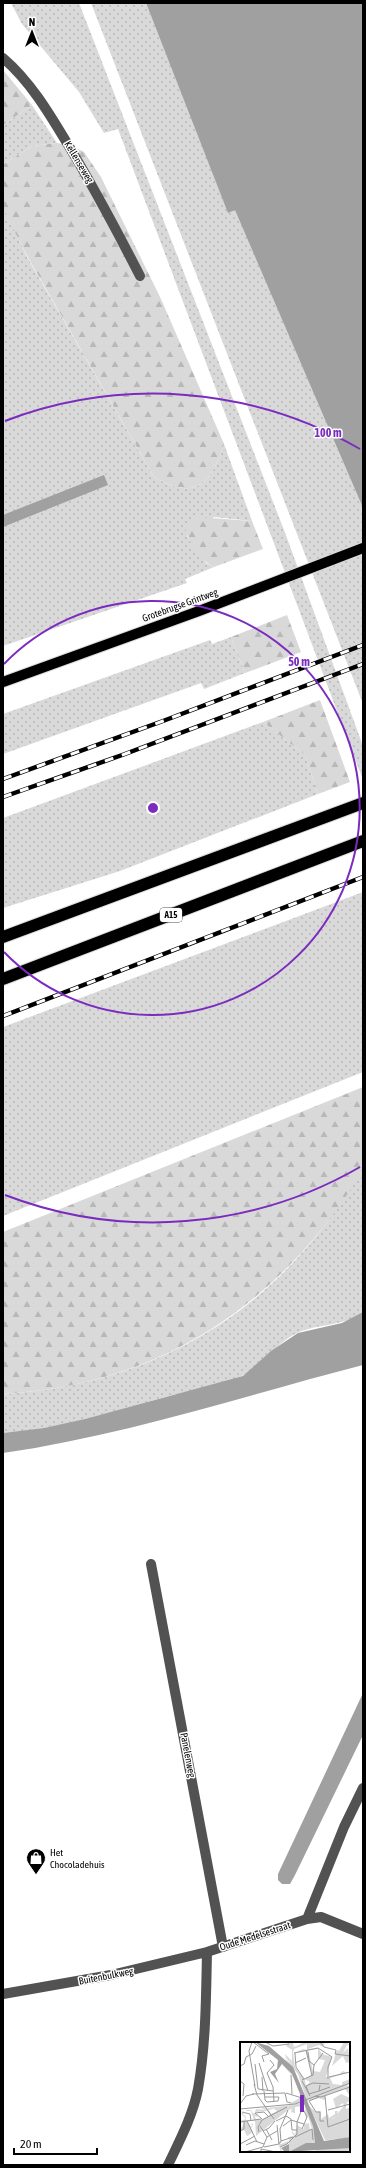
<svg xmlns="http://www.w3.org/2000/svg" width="366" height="2168" font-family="'Asap Condensed',sans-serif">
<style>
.grass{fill:url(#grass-dots)}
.forest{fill:url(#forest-firs)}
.water{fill:#a0a0a0}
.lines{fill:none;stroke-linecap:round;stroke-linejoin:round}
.major-casing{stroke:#dbdbdb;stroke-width:12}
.highway-casing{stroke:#dbdbdb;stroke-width:14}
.minor{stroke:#525252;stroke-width:10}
.major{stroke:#000;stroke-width:10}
.highway{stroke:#000;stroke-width:12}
.rail-casing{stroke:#000;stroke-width:4.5}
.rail{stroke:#fff;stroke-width:3;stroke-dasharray:9;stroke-linecap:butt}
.ring{fill:none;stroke:#7b2cbf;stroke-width:2}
.labels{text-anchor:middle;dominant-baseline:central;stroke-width:3;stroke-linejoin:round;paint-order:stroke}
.shield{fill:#fff;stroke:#4c4c4c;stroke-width:1}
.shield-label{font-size:9px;font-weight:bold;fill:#000}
.street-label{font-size:10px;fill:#000;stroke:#fff}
.poi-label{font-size:10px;fill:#000;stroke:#fff;text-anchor:start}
.inset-road{fill:none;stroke:#999;stroke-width:1}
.view{fill:#7b2cbf;fill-opacity:0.15;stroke:#7b2cbf;stroke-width:2}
.inset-edge{fill:none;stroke:#000;stroke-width:2}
.centre{fill:#7b2cbf;stroke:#fff;stroke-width:2}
.ring-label{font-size:12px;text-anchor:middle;font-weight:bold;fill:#7b2cbf;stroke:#fff;stroke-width:3;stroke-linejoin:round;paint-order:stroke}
</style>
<defs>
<pattern id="grass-dots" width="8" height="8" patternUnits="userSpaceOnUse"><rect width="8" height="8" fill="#d9d9d9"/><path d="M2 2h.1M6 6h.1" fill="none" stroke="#b8b8b8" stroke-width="1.8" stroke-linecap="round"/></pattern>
<pattern id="forest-firs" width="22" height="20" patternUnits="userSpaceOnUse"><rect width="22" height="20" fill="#d9d9d9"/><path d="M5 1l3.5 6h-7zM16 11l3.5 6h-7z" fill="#b8b8b8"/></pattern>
</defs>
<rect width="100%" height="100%" fill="#fff"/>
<path class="grass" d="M11 3H79L284 530 363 746V780L118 129 104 133 79 92 22 24Z
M91 3H146L228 212 235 209 363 508V704Z
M32 105 57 143 32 146 4 164 3 168V125Z
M3 205 26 255 154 477C196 501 210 485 224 444L252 521 214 517 187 536 206 563 214 567 185 579 187 583 3 646Z
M231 637 245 673 204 689 201 683 3 754V714L210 640 212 644Z
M263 722 305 755 318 794 120 871 3 908V818Z
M363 892V1072L3 1216V1027Z
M363 1166V1312C343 1327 319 1323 297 1333 277 1342 259 1369 242 1376 220 1386 193 1390 169 1396 114 1411 60 1429 3 1433V1394C161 1385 287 1304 363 1166Z"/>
<path class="forest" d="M3 70 32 105 3 125Z
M57 143 73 146 84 152 101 177 161 299 224 444C210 485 196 501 154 477L26 254 5 212 3 205 4 164 32 146Z
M197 517 252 521 263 549 214 567C199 560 187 541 185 524Z
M287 615 301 652 245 673 231 637Z
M320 700 350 782 318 794 305 755 263 722Z
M363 1087C363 1106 363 1125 363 1145 363 1151 365 1160 363 1166 358 1182 332 1217 320 1231 239 1331 132 1387 3 1394V1232Z"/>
<path class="water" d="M146 3H363V508L235 210 228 213Z
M104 475 108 485 3 527V515Z
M363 1312V1365C243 1396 126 1435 3 1453V1433L44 1428 85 1419 243 1376 271 1351 298 1333 342 1323Z
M363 1693V1735L295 1875 290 1884H282L278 1880V1874Z"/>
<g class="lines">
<g class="major-casing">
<path id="major" d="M3 682 199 611 363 548"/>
</g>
<g class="highway-casing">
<path id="highway" d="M3 937 363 803
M3 979 363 841"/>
</g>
<path class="minor" d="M3 58C30 81 49 113 67 143 93 186 117 231 140 276
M151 1564 223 1947
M307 1919 344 1827 363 1788
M3 1994 111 1975 207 1952 307 1919 321 1917 363 1934
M168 2165C180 2140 193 2115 198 2089 206 2044 206 1997 207 1952"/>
<use href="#major" class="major"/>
<use href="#highway" class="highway"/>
<g class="rail-casing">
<path id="rail" d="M3 779 163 721 363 645
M3 797 125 754 363 664
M3 1016 363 877"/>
</g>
<use href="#rail" class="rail"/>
</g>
<g class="ring">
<path d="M4 664A207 207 0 1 1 4 952"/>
<path d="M360 1167A414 414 0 0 1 5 1195M5 421A414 414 0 0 1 360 449"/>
</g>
<defs>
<g id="shop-pin" transform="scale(1)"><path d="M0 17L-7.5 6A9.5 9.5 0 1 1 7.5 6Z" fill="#000" stroke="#fff"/><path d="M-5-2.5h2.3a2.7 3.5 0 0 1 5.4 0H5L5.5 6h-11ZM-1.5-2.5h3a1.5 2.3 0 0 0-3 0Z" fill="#fff"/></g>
</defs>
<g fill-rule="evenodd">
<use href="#shop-pin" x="36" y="1858"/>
</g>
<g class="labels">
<rect class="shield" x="160" y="908" width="22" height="14" rx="3"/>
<g class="shield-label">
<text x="171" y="915">A15</text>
</g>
<g class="street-label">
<text transform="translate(79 162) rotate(59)">Kellenseweg</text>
<text transform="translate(180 605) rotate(-20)">Grotebrugse Grintweg</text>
<text transform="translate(188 1755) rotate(79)">Panelenweg</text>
<text transform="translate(255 1936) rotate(-18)">Oude Medelsestraat</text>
<text transform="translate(106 1976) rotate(-11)">Buitenbulkweg</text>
</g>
<g class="poi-label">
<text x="50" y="1852">Het<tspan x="50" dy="12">Chocoladehuis</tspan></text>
</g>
</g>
<g transform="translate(240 2042)">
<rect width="110" height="110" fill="#fff"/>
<path d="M49 0H56L53 1 54 5 57 3 55 5 64 0H85L83 5 79 3 68 7 78 6 82 12 92 15 86 35 98 33 103 29 107 31 90 36 93 42 102 43V40L110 37V41L72 56 110 41 107 44H110V54L105 47 85 54V58L78 56 67 59 58 32 44 16 53 23 46 16 45 12 52 19V8L46 4ZM67 2V8L63 7 55 11 66 8 72 33 64 37 70 40 66 44 65 38 55 25 53 10 54 7ZM78 7V17L85 18 80 30 73 29 68 8ZM99 0H106L110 3H107L103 11 108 6 110 20 106 21 103 14 92 24 97 8 99 9 103 2 107 3ZM43 22 54 35 65 60 73 83 75 101H65L49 110V101L40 105 43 110H41L38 100 41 102 48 99V101L50 96H48V95L54 94 51 89 47 90V93L42 94 47 93V90L51 89 53 90 55 93 57 83 64 87V82L69 81 70 88 72 87 68 74 66 77 65 65 67 69 64 61V64L55 65V71L51 70 52 67 48 68 16 94 15 79H7L11 85 13 83H11L9 80 11 83 13 81V84L11 86 13 90 7 94 4 88 0 89 4 81 0 79 6 77 1 71H4L3 72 6 75V78H14L11 69H6V68H11L13 71H15L18 75 15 74 16 78 23 77 30 73 27 69 15 70 13 68 15 70 16 67 26 68 21 66H26L32 74 31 72 37 69 34 67 36 66 29 68 31 71 27 66 52 63 63 60 48 63 61 55 54 36 43 23V25ZM101 52 110 56V62L108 59 106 63V67L109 66 110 69 92 77 89 87 93 92 110 77V95L85 98 69 64 76 70 81 69V77L88 72 89 76 95 72V69H98L97 72 104 64 103 61 96 66 93 57Z" fill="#d9d9d9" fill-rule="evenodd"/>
<path d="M110 68V90L107 89 106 96 86 98 79 84ZM72 88 74 102 55 110H49L50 101 55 96ZM110 103 108 110H72L80 107Z" fill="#d9d9d9"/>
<path d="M15 0 29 4 53 25 84 99 110 95V106L45 110 41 106 49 102V110L66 101H75L73 84 52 32 42 22 35 32 39 41 30 30 37 27 38 18Z" fill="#a0a0a0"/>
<path class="inset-road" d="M12 0 9 9 15 44M13 0 29 12M25 0 33 4 49 2M80 0 84 5 96 8 95 12 110 14M66 8 72 34M68 10 69 19 74 23M54 11 78 6 92 15 88 25V37M55 11 56 25 64 37M30 18 34 23 27 31 33 45 34 60M24 20 22 14 29 12M19 21 28 49M55 21 66 16M15 22 18 47 33 49M0 24 4 22 6 15 12 12 16 4M51 33 52 52M22 35 23 49M89 35 110 30M62 38 73 33 74 23 83 11M0 39 4 42 3 54M62 39 70 54M14 42 17 53 34 77M80 43 79 49 90 45M24 49 25 57V58L27 60 38 59 39 55H25M79 49 69 52 66 44 73 41 89 42M46 51 62 56M12 52 45 51 47 60 51 61M75 54 81 55 110 45M85 54 88 85 110 77M79 55 69 59 76 70H80V79H84M0 62 6 54 14 52M0 67 55 62 110 41M88 68 110 62M2 70 10 72 11 79M22 77 15 71 24 70 29 75M22 78 47 65M7 79 17 100M36 79 46 74 51 77 52 88H57M0 80 21 77M57 80 62 67M37 83 39 102M20 84 27 95M43 84 51 78 64 82M26 87 32 98M62 87 67 75 63 67M0 89 4 87V79M23 89 29 86 35 79M19 90 18 85 22 78M55 95 72 87 73 98M41 99 53 95M39 101 41 100 40 87 48 68M0 102 15 94M6 103 15 99 24 102M24 105 39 102M40 105 47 102 57 92V80M5 110 23 105 27 95 37 89M21 110V107L36 110"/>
<path class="view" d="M61 54H63V69H61Z"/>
<rect width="110" height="110" class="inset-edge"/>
</g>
<circle cx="153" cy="808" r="6" class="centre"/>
<g class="ring-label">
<text x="328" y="437">100 m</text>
<text x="299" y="666">50 m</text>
</g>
<rect width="366" height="2168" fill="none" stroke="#000000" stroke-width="8"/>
<g transform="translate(32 32)" stroke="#ffffff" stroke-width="3" paint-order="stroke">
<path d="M0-3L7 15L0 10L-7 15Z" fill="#000000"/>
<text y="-6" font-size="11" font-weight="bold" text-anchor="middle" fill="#000000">N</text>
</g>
<path d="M14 2148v6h83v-6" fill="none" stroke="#000000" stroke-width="2"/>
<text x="20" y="2148" font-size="12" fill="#000000" stroke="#ffffff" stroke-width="3" paint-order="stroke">20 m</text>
</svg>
